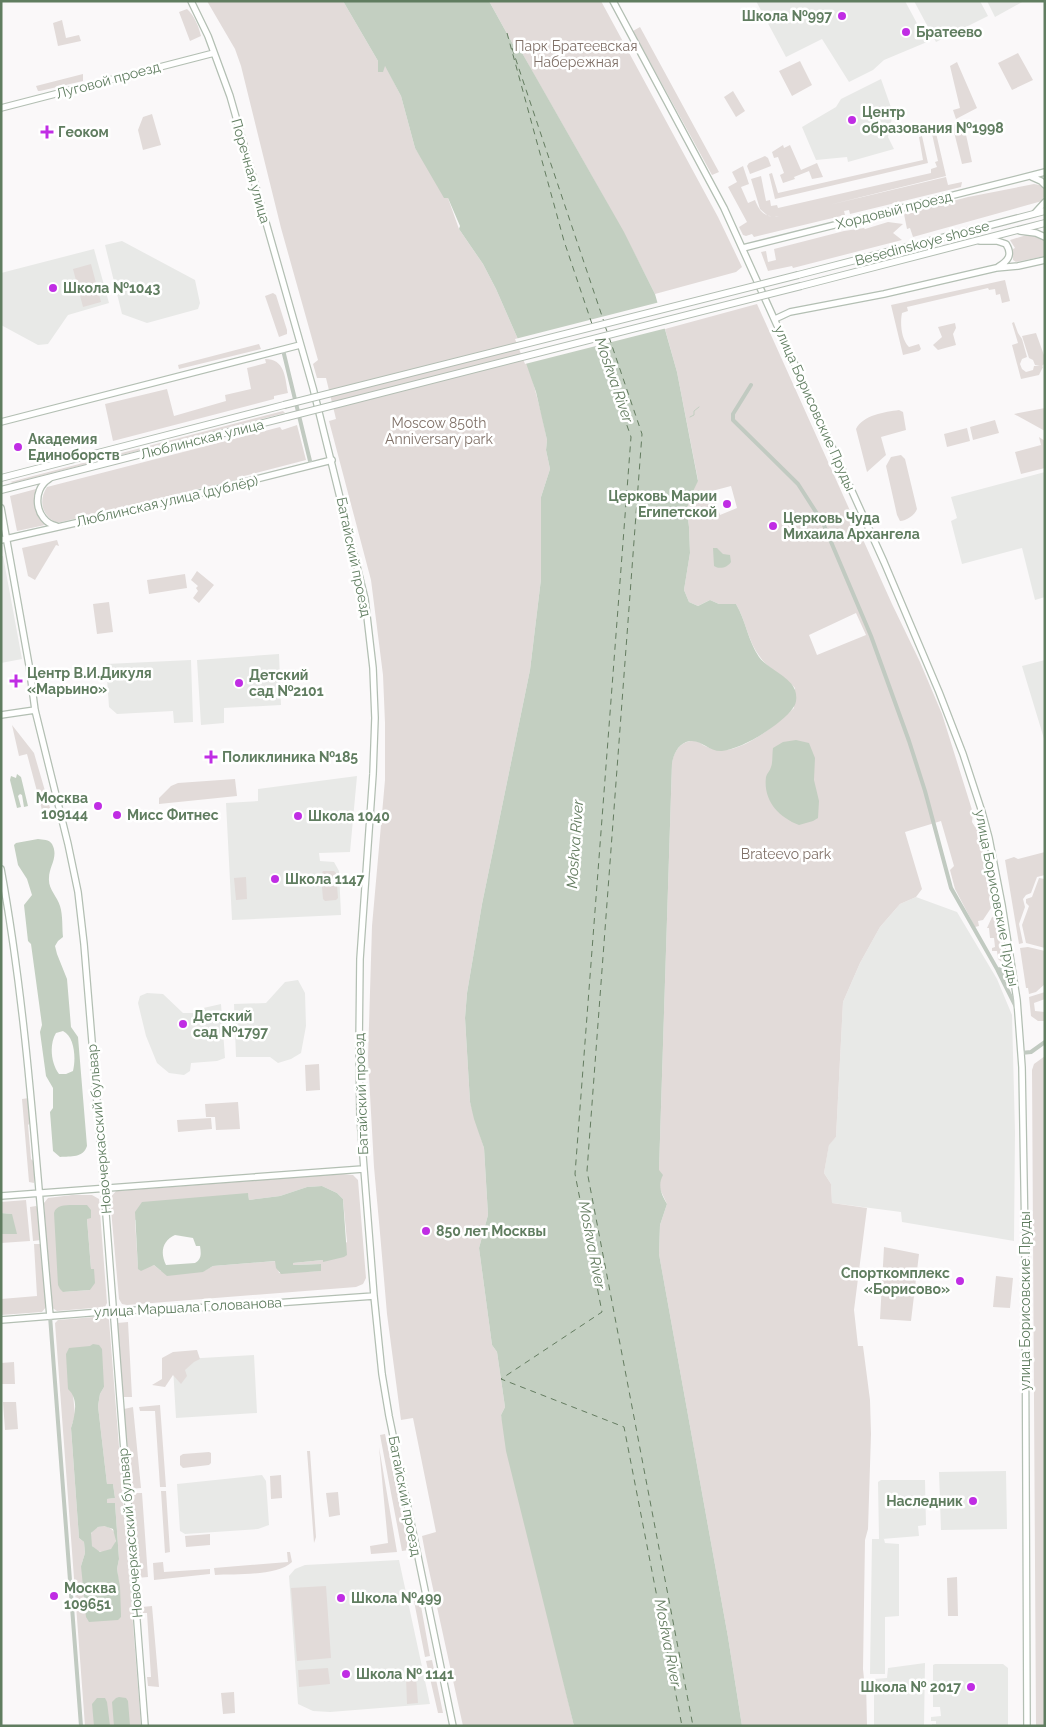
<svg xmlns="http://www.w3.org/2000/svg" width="1046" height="1727" font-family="Raleway,sans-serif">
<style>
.built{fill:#e8e9e7}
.green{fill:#e2dbd9;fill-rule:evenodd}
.water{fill:#c3cfc1;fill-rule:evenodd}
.pier{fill:#faf8f9}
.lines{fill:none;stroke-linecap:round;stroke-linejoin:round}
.stream{stroke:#c3cfc1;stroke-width:1}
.ferry{stroke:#647c60;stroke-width:1;stroke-dasharray:6 5;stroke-linecap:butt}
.secondary-casing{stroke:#b3bfb3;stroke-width:8}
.primary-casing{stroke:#b2bdb2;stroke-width:8}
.street{stroke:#c1cac1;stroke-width:4}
.secondary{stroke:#fff;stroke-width:5.5}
.primary{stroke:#fff;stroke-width:6}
.primary-bridge-casing{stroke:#b2bdb2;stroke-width:8;stroke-linecap:butt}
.primary-bridge{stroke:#fff;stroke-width:6}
.poi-dot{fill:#c02de4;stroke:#fff;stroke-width:2}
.labels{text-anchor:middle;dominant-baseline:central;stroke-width:5;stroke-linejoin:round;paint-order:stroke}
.poi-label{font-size:14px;font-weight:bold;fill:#607d60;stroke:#fff;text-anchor:start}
.park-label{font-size:14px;fill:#807168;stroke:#fff}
.street-label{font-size:14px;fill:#607d60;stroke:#fff}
.water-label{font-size:15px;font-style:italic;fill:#647c60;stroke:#fff}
</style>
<rect width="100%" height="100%" fill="#faf8f9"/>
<path class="built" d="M756 1H905L927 42 884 60 873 70 849 82 822 39 786 57Z
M914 1H980L988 16 936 42Z
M987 1H1024L995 17Z
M881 79 893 113 888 137 894 149 848 162 847 157 816 160 802 127 836 107 841 99Z
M122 241 195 280 200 303 198 309 147 323 122 314 105 245Z
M94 249 109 303 68 315 48 344 38 345 1 325V273Z
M1045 472V597L1035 600 1022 548 962 564 951 521 957 518 951 497Z
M1 556H3L22 659 1 663Z
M279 654 281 705 224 708V723L201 725 197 660Z
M191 660 193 722 174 723 173 711 117 714 109 707 106 664Z
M1045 660V742L1022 666Z
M357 776 350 852 319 853 320 861 334 862 339 871 341 915 232 920 226 803 258 801V789Z
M916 897 957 912 997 979 1012 1015 1015 1132 1014 1241 902 1222 901 1212 832 1203 831 1184 824 1173 829 1144 836 1137 843 1002 860 963 880 927 900 904Z
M298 980 305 993 306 1026 301 1053 291 1059 278 1063 270 1057H236L234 1004 266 1003 285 982Z
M147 993 163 994 183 1013H194L199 1009 221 1004 225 1058 217 1061 191 1063 190 1071 184 1075 169 1073 157 1063 146 1036 138 1003 140 996Z
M254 1355 257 1413 176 1418 173 1367 184 1359Z
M1006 1471 1007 1529 941 1530 939 1472Z
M262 1475 266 1481 269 1525 258 1529 185 1534 180 1531 177 1484Z
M881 1480H925L926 1525 918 1526 919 1536 882 1539H884L885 1543 899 1544V1616L885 1617V1674H870L872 1539H879L878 1482Z
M399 1560 430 1704 330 1712 313 1711 298 1704 289 1576 295 1569 305 1565Z
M925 1663 924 1726H874V1679L887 1678 888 1668Z
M935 1664H1003L1008 1668V1726H932V1724H936V1721H931V1717L941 1716 940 1707H933V1665Z"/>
<path class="green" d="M207 1H343L378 61 385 65 401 96 415 148 448 198 459 229 483 264 496 289 517 337 529 367 542 416 547 440 546 450 550 469 541 497V579L530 670 482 904 467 993 465 1018 470 1102 484 1148 488 1215 479 1248 492 1345 497 1352 505 1407 501 1415 574 1726H463L425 1552 422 1536 436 1532 413 1418 401 1420 387 1314 380 1233 374 1167 368 1058 372 926 385 780V723L383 675 371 580 329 421 336 419 326 378H317L313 364 318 360 281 228 241 66 235 49Z
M489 1H601L718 217 742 267 736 272 655 294C614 211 566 132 521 51L515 48Z
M187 9C194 15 199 27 201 36L190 41 179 12Z
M62 20 66 38 79 35 81 41 58 46 53 23Z
M640 27 719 172 712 175 633 31Z
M1018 53 1033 80 1012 90 998 63Z
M800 61 812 85 792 96 779 71Z
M957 62 977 108 956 119 953 110 960 108 950 66Z
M83 74V81L40 91H38L36 86Z
M733 91 745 111 736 117 724 97Z
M152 114 161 145 143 150 138 130 143 117Z
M963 121 972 162 962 164 953 128 955 123Z
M936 133 946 176 829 205 946 177 948 185 962 182 961 187 850 214 849 210 844 211 845 215 754 237 752 234 746 236 743 235 739 227 747 222 728 187 737 182 732 172 743 166 749 184 741 187 748 203 755 200C760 213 765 217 779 217L768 216 760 209 751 179 761 176 766 201 770 200 771 206 777 205 778 208 931 173V169L937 167 935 162 938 161 932 134Z
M922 136 928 163 775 199 769 174 772 173 778 193 923 160 919 137Z
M783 145 784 148 790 145 801 170 817 163 823 177 812 179 809 171 794 177 795 179 783 183 780 175 784 173 778 157 774 158 772 152Z
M765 156 768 158 771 166 750 174 747 166 749 163Z
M1034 184 1040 185 1045 190 1044 197 1042 201 913 237 910 228 907 229 904 214 968 197Z
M888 222 903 224 893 233 902 240 793 268 792 266 768 271 761 252 766 251 768 262 776 260 774 249 844 231 864 228 865 229Z
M1030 234 1045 241V256L1016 262 1013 260V249L1015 248 1010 240Z
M91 264 101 302 83 307 73 269Z
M1005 280 1010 301 1002 303 1000 294 996 295 995 289 989 290 988 288 907 307 908 311 902 313C900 323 901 339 909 347L919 344 921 349 919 351 903 355 891 305Z
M273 293 276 295 287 330V334L279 337 265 296Z
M757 304 892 604 920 662 942 714 973 813 972 822 975 827 978 828 992 894 989 899 991 908 983 920 978 921 979 926 975 927 955 889 950 870 954 866 941 821 905 832 922 889 916 897 900 904 880 927 860 963 843 1002 836 1137 829 1145 824 1173 831 1184 832 1203 867 1208 854 1310 858 1346H863L870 1400 871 1434 868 1529 865 1540 863 1669 864 1679 866 1681 867 1726H742L728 1637 659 1254 660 1225 667 1204 660 1189 659 1170 672 763C674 751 681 740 695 741 699 741 701 744 705 746 713 750 723 751 732 749 756 742 776 724 794 708L795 688C785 676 769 670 760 657 748 642 746 621 736 604H719L710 600 698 606 689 602 684 590 690 553 689 527 687 511 689 500 698 480 677 372 665 329ZM731 486 737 508 720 515 712 491ZM856 613 866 635 817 655 809 635Z
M1014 322 1018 333 1022 339 1027 357 1022 359 1020 364 1022 369 1026 372 1033 370 1034 366H1040L1035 365 1033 360 1029 358 1022 336 1036 333 1045 358V363L1042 366 1043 367 1039 375 1021 379 1012 345 1018 343 1012 323Z
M955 323 956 328 953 334 956 345 938 350 933 345 942 337 938 327Z
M259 344 261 349 179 369 178 365Z
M265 359C285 359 285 377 288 393L274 396V399L113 441 105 404 167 389 174 416 226 401 225 395 251 389 247 368 266 363Z
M1045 408V431L1014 414Z
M899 410 903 412 906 430 881 437 886 455 867 472 856 429C863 415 885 412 899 410Z
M283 411 285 413 13 483 10 482Z
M995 420 999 433 973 440 970 427Z
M297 425 306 460 244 476V478L57 523C42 516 38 501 47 487L280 427 282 430Z
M967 428 970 441 947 447 944 434Z
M1039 437 1045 441V468L1021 474 1015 452 1041 445Z
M901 455 905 459 917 509C915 515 906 521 900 521L897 515 886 466 891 457Z
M36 489C35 504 36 513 45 525L17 531 10 496Z
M57 540 59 546 56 545 35 580 28 576 22 548Z
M197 571 214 585 199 603 193 598 198 591 196 588 198 586 191 580Z
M185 574 187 588 149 594 147 580Z
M109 602 113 632 97 634 93 604Z
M12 725 34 753 50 808 42 810 27 754 19 756Z
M235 779 237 796 159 804V798L171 786 178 783Z
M1045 852V875L1037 877 1031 893 1026 895 1023 899 1025 907 1019 924 1023 943 1019 944 1005 860 1014 857 1018 859Z
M323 871H334L336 873 338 898 336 900 325 901 323 899 321 875Z
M246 877 247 899 236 900 234 878Z
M1039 878 1045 879V948L1026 943 1022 925 1029 906 1026 903V899L1032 897Z
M992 917 996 918 1003 963 998 959 997 951H992V948L995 947 994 938H990L989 928H987Z
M1028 947 1045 951V984L1036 992 1029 994 1028 988H1026L1020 948Z
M1045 992V999L1034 1003 1035 1011 1045 1012V1021H1038L1031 1016 1029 997Z
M1045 1056V1726H1036L1032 1070 1034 1064Z
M319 1064 320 1090 306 1091 305 1065Z
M29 1098 31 1122 28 1125 31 1159 33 1161 35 1176 34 1183 29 1182 22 1099Z
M238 1102 240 1129 216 1130 215 1117H206L205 1104Z
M211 1118 212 1129 178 1132 177 1120Z
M341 1174 353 1175 358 1180 366 1278 363 1284 356 1287 127 1305 122 1304 119 1299 110 1198 116 1191ZM322 1186 337 1193 343 1199 347 1242 323 1260 293 1263V1265L320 1264 321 1271 279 1273 276 1261 213 1266 202 1272 161 1271 154 1265 138 1268 135 1220 248 1194 249 1200 280 1196 307 1187Z
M72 1195H92L99 1199 107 1303 105 1307 57 1311 51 1307 44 1203 48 1198ZM87 1219 91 1269H94L90 1290 63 1292Z
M26 1200 30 1241 1 1243V1234H6L12 1214 1 1213V1202Z
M36 1206 38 1208 41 1240 33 1241 30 1207Z
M34 1244H41L46 1307 42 1312 1 1315V1299L37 1296Z
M884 1247 919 1254 911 1321 880 1319Z
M996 1276 1013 1278 1010 1308 993 1307Z
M106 1316 109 1320 141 1726H85L55 1323 58 1320ZM104 1387 100 1394 98 1406 107 1484H113L115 1498 107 1499V1503H115L119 1559 117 1569 120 1594 81 1566 85 1553 84 1542 79 1538 71 1428 75 1415 73 1394Z
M128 1322 132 1397H123L117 1323Z
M197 1350 200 1359 194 1362 185 1370 187 1376 181 1384 173 1375 165 1387 152 1385 162 1379V1358L173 1352Z
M14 1362 15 1384H1V1363Z
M3 1402H16L18 1429 5 1430Z
M160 1405 166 1487H160L155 1411H140L139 1407Z
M133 1407 141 1488 130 1489 124 1409Z
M385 1434 409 1550 402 1551 380 1435Z
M379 1447 397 1552 371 1554 370 1546 388 1543Z
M307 1451H310L316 1537 314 1543Z
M209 1452 211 1453V1463L209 1465 183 1468 180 1465V1456L183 1454Z
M281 1475 282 1498 271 1499 270 1476Z
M161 1491H166L170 1552 165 1553Z
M338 1492 340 1515 329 1517 326 1493Z
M131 1493H142L148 1577 137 1578Z
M90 1539a13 13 0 1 1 26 0a13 13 0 1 1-26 0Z
M210 1534V1545L186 1547 185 1536Z
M287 1552H290L292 1562C278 1576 235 1574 215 1575L214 1568 288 1562Z
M163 1562 164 1572 210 1569V1574L154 1580 153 1563Z
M957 1577 958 1616H948L947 1578Z
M326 1586 331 1658 297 1661 291 1588Z
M419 1595 430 1656 425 1657 413 1596Z
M152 1606 159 1687 148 1686 147 1677H151L147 1613H143L142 1607Z
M432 1660 443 1713H438L426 1661Z
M328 1668 330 1684 299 1687 298 1670Z
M406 1677H416L418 1703 407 1704Z
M234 1692 235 1713 223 1714 221 1693Z"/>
<path class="water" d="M343 1H489L515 48 521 51 624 232 655 294 677 372 698 481 689 500 687 511 689 527 690 553 684 590 689 602 698 606 710 600 719 604H736C746 621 748 641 759 657 767 668 791 677 795 690 797 696 797 703 793 708 781 725 742 749 722 751 708 752 700 737 686 742 677 746 674 754 672 763L659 1170 663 1175C657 1186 662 1195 667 1204L660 1225 659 1254 728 1637 742 1726H574L506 1451 501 1415 505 1407 497 1352 492 1345 479 1248 488 1215 484 1148 474 1119 470 1102 465 1018 467 993 482 904 530 670 541 579V497L550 469 546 450 547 440 536 392 517 337 496 289 483 264 459 229 460 226 448 198H444L415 148 401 96 385 66 383 72H378V61Z
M713 548H717L723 554 730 555 731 562C728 567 720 570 714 566Z
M796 740 809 743 815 758 814 780 819 801 818 818 813 821 799 825C778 817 763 800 766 777 767 773 770 771 771 767 773 762 772 754 773 748L783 742Z
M17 774 21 777 28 806 24 807 22 795 20 794 18 796 21 807 17 808 10 780 11 776 16 778Z
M38 839C43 840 49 839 52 844 59 857 49 866 49 878 48 889 57 896 60 906 63 915 62 928 63 937L58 941 55 946 57 954 67 979 71 1027 78 1037 87 1146C83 1158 71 1156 60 1157L53 1151 50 1112 53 1108V1088L46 1076 40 1032 42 1025 31 944 28 941 24 905 32 895 27 879 18 865 14 845 16 843ZM63 1031C75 1037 76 1059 73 1071L66 1074H59C51 1064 49 1044 56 1033Z
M322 1186 337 1193 343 1199 347 1255 344 1257 323 1262V1260L293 1263V1265L321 1264V1271L281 1274 276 1268 275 1261 213 1266 203 1272 167 1276 154 1265 141 1271 138 1269 135 1212 142 1202 248 1193 249 1200 280 1196 307 1187ZM175 1235 193 1238 196 1246H200C201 1253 202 1259 195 1263L166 1265C160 1253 162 1241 175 1235Z
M72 1205H87L91 1210V1218L87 1219 91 1269H94L95 1283 90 1290 63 1292 60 1289 58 1285 54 1213C56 1205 65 1205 72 1205Z
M1 1213 12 1214 17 1234H1Z
M93 1344 99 1345 102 1349 104 1387 100 1394 98 1406 107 1484H113L115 1498 107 1499V1503H115L119 1559 117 1569 120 1587 121 1614V1617L118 1620 89 1622 86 1617 81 1566 85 1553 84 1542 79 1538 71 1428C75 1415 79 1399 68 1389L66 1354 69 1348 90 1346ZM104 1526 113 1529 116 1541 111 1549 100 1552 92 1546 91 1533 98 1527Z
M119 1697 126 1698 128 1701 130 1726H114L112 1702 116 1698Z
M97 1698H105L107 1702 110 1726H94L92 1704Z"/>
<path class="pier" d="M660 302 667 328 525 364 515 339Z"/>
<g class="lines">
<path class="stream" d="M690 417 694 415V411L699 407"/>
<path class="ferry" d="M507 33 564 241 592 324
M512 48 604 322
M605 326 608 334
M609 337 642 434 587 1171 693 1726
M598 342 631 437 575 1174 602 1312 501 1379 624 1427 682 1726"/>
<g class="secondary-casing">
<path id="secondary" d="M191 1 208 36 230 96 313 388 365 599 373 668 375 718 373 774 360 959 359 1047 360 1118 374 1296 382 1374 389 1416 453 1726
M613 1 724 208 884 562 939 692 963 754 982 812 989 838 1002 905 1017 1000 1022 1067 1025 1240 1027 1726
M1 108 214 53
M1032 177 1041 181 1045 185
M1035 213 1045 202
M1020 231 1036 233 1045 237
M980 241H997L1006 244C1013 255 1008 261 998 267
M743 248 1045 172
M775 319 790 312 884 294 996 268 1018 266 1045 260
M1 422 300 345
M49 479C31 490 35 521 56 526
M1 508 29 665 35 710 68 844 78 892 84 944 104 1188 145 1726
M1 540 141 508 332 460
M1 715 35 710
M1 869C28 1017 36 1167 50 1316
M1 1196 363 1169
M1 1320 114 1311 218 1307 374 1296"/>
</g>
<g class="primary-casing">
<path id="primary" d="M798 275 1045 211
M801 286 1045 223
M1 478 284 405
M1 490 287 417"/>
</g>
<path class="street" d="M283 350 311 465
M751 385 733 414V420L798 484 823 523 871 636 909 741 925 791 951 888 997 969 1017 1009
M997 969 1006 970 1012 969
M1000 972 1009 982 1014 981
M1021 1053 1031 1052 1045 1042
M50 1316 81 1726"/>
<use href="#secondary" class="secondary"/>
<use href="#primary" class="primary"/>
<g class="primary-bridge-casing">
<path id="primary-bridge" d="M284 405 798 275
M287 417 801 286"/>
</g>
<use href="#primary-bridge" class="primary-bridge"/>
</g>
<g class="poi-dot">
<circle cx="842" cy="16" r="5"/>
<circle cx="906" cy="32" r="5"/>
<circle cx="852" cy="120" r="5"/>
<path d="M44.5 124.5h5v5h5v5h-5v5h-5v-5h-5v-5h5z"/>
<circle cx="53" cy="288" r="5"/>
<circle cx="18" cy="447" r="5"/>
<circle cx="727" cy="504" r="5"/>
<circle cx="773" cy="526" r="5"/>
<path d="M13.5 673.5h5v5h5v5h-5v5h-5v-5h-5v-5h5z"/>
<circle cx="239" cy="683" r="5"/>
<path d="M208.5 749.5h5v5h5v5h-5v5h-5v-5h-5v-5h5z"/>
<circle cx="98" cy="806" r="5"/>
<circle cx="117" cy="815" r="5"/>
<circle cx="298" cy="816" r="5"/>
<circle cx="275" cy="879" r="5"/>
<circle cx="183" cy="1024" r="5"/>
<circle cx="426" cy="1231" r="5"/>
<circle cx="960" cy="1281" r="5"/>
<circle cx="973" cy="1501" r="5"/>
<circle cx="54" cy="1596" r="5"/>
<circle cx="341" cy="1598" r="5"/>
<circle cx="346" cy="1674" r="5"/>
<circle cx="971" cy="1687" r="5"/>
</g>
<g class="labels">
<g class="poi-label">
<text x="832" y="16" text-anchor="end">Школа №997</text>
<text x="916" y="32">Братеево</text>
<text x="862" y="112">Центр<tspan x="862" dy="16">образования №1998</tspan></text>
<text x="58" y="132">Геоком</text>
<text x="63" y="288">Школа №1043</text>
<text x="28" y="439">Академия<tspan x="28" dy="16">Единоборств</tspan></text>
<text x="717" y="496" text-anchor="end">Церковь Марии<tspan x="717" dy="16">Египетской</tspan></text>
<text x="783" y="518">Церковь Чуда<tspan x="783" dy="16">Михаила Архангела</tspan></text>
<text x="27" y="673">Центр В.И.Дикуля<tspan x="27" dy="16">«Марьино»</tspan></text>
<text x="249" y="675">Детский<tspan x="249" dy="16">сад №2101</tspan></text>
<text x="222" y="757">Поликлиника №185</text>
<text x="88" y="798" text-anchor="end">Москва<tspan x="88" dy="16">109144</tspan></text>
<text x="127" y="815">Мисс Фитнес</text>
<text x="308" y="816">Школа 1040</text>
<text x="285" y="879">Школа 1147</text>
<text x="193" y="1016">Детский<tspan x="193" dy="16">сад №1797</tspan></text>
<text x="436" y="1231">850 лет Москвы</text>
<text x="950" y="1273" text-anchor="end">Спорткомплекс<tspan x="950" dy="16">«Борисово»</tspan></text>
<text x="963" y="1501" text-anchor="end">Наследник</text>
<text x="64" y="1588">Москва<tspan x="64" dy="16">109651</tspan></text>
<text x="351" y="1598">Школа №499</text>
<text x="356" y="1674">Школа № 1141</text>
<text x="961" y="1687" text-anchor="end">Школа № 2017</text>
</g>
<g class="park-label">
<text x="576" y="46">Парк Братеевская<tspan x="576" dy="16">Набережная</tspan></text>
<text x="439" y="423">Moscow 850th<tspan x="439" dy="16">Anniversary park</tspan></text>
<text x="786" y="854">Brateevo park</text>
</g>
<g class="street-label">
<text transform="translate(108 80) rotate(-15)">Луговой проезд</text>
<text transform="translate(251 171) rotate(74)">Поречная улица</text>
<text transform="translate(894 210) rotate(-14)">Хордовый проезд</text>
<text transform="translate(922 243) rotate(-15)">Besedinskoye shosse</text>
<text transform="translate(815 408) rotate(66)">улица Борисовские Пруды</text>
<text transform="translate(202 439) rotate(-14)">Люблинская улица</text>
<text transform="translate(167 501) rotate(-13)">Люблинская улица (дублёр)</text>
<text transform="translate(354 557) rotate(78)">Батайский проезд</text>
<text transform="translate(997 898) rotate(79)">улица Борисовские Пруды</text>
<text transform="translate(361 1094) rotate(-92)">Батайский проезд</text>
<text transform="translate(99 1129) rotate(-95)">Новочеркасский бульвар</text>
<text transform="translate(1025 1301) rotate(-90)">улица Борисовские Пруды</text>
<text transform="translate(188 1307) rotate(-3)">улица Маршала Голованова</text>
<text transform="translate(405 1496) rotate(79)">Батайский проезд</text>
<text transform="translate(130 1533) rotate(-95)">Новочеркасский бульвар</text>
</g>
<g class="water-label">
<text transform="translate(614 380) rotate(71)">Moskva River</text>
<text transform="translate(575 844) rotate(-86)">Moskva River</text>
<text transform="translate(592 1245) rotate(79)">Moskva River</text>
<text transform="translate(668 1643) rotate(79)">Moskva River</text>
</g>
</g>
<rect width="1046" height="1727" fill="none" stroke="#607d60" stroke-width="5"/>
</svg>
